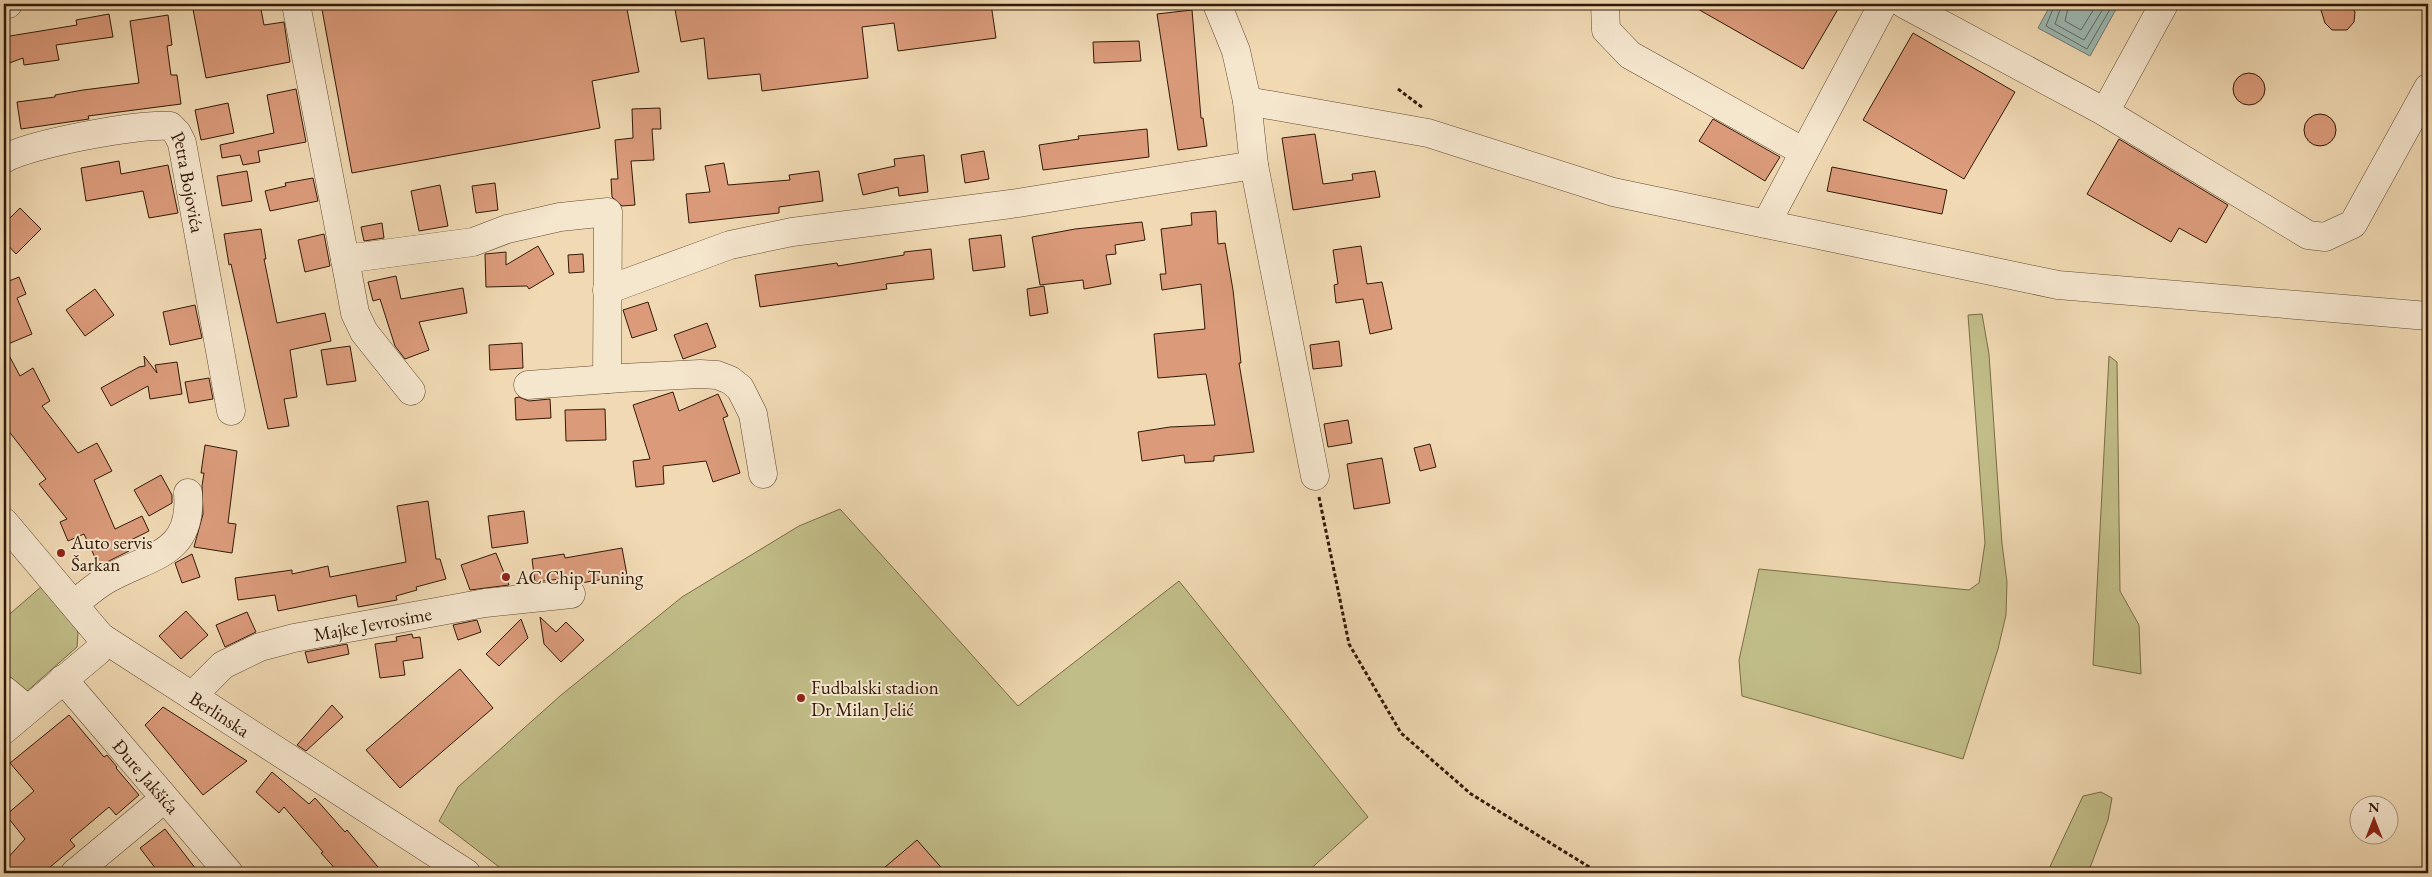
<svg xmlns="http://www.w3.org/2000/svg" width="2432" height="877" font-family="'EB Garamond',serif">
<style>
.green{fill:#c1bd88;stroke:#7a6b48}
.water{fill:#9bb9b3;stroke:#71796e}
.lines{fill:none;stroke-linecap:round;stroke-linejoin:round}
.shore{stroke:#66695d;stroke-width:1}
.building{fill:#db9b7b;stroke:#321907}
.minor-casing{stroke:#624932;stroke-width:29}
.path{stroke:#321907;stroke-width:3;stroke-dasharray:4 2.5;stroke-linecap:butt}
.minor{stroke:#f5e6ce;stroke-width:28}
.poi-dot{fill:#8f2418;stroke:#f5e6ce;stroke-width:2}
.labels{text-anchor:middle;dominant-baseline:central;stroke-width:4;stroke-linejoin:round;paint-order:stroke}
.street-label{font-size:19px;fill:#321907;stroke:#f5e6ce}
.poi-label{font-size:19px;fill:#321907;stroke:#f5e6ce;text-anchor:start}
</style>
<rect width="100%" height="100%" fill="#f0d9b3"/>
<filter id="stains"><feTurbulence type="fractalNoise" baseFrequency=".004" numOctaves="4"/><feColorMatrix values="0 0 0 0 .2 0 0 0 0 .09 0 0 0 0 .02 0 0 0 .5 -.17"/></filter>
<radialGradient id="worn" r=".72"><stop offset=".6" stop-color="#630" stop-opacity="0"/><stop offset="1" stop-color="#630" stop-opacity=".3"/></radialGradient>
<path class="green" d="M1982 314 1989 354 2002 544 2007 582 2006 615 1998 649 1963 759 1742 696 1739 660 1759 569 1969 590 1979 583 1985 543 1968 315Z
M2109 356 2117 362 2120 591 2139 625 2141 674 2093 665Z
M840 509 1018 706 1179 581 1368 817 1306 873H507L439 821 458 787 560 696 682 597 799 526Z
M42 586 75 625 78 633 77 647 25 693 4 672V619Z
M2101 792 2112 798 2108 820 2088 873H2047L2083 796Z"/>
<path class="water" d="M2051 4H2119L2090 56 2038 28Z"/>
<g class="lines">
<path class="shore" d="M2055 4 2046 26 2087 49 2113 4
M2062 4 2055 24 2084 40 2106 4
M2069 4 2065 21 2081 30 2097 4"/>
</g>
<path class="building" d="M192 4H260L264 25 284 22 290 62 206 78Z
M321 4H362L363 7 384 4H626L639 72 592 81 600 128 352 173Z
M674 4H690V8L733 4H991L996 38 898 51 894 23 862 27 868 78 762 91 760 74 708 79 704 38 681 42Z
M1689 4H1841L1803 69Z
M2319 4H2350L2355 12 2354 22 2347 30H2332L2325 23Z
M1192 10 1201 118H1203L1207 146 1178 150 1157 14Z
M109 14 113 37 56 45 59 60 24 65 23 58 4 65V37L77 25 76 20Z
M168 15 172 45 167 46 171 75H177L181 104 88 116 89 119 21 129 17 102 55 97V95L83 90 139 83 130 21Z
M1913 33 2015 92 1964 179 1863 120Z
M1139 41 1141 61 1094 63 1093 42Z
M2233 89a16 16 0 1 1 32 0a16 16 0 1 1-32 0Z
M296 89 306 142 258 151 260 162 243 165 240 155 222 158 220 145 274 133 267 95Z
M228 103 234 133 201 140 195 110Z
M660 108 661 129H652L654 160 631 161 635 205 622 206 612 197 611 179H618L615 140 633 138 632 109Z
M2304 130a16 16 0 1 1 32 0a16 16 0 1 1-32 0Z
M1713 119 1780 157 1765 181 1699 141Z
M1147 129 1149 157 1043 170 1039 145 1079 139 1078 136Z
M1315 134 1323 184 1353 180 1352 174 1375 171 1380 197 1293 210 1282 138Z
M2119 139 2228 205 2206 243 2179 228 2171 242 2087 194Z
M984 151 989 179 965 183 961 155Z
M924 155 928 192 899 196 898 187 863 195 858 174 895 166 894 159Z
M119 161 121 174 168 165 178 213 149 218 143 191 86 201 81 168Z
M724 163 728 185 790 180 789 175 819 171 823 201 779 207V213L689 223 686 194 710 192 705 166Z
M1832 167 1947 190 1942 214 1827 191Z
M247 171 252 201 222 206 217 176Z
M313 178 318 201 270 211 265 191 286 186 285 183Z
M495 183 498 210 476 213 472 186Z
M440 185 448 226 419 231 411 191Z
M20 208 41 229 16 254 4 241V224Z
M1216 211 1218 244 1225 243 1233 290 1241 363H1239L1254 452 1214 456V461L1185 463 1184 455 1142 461 1138 432 1170 427 1215 425 1206 374 1158 378 1154 334 1205 329 1201 284 1162 290 1160 274H1166L1161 229 1192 225 1191 213Z
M1142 222 1145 240 1115 245 1116 254 1106 255 1111 284 1084 289 1083 280 1040 285 1032 237 1075 229Z
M382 223 384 238 364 241 361 227Z
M261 229 266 259H264L277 323 325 313 331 341 290 350 297 397 284 399 289 426 268 429 231 264 229 265 224 234Z
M324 234 330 266 305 272 298 240Z
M1001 235 1005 267 973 271 969 239Z
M538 246 554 274 529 289 527 286 486 287 485 254 506 252V265Z
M1361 246 1367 284 1382 282 1392 329 1370 334 1363 299 1336 303 1334 285 1338 284 1333 250Z
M931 249 934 279 886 284 887 289 760 307 755 275 837 263 838 266 904 255V252Z
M583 254 584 272 569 273 568 255Z
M4 269 9 281 19 277 26 294 17 298 32 334 8 344 4 335Z
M396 276 401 299 463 288 467 313 419 322 429 350 405 359 395 346 380 299 373 301 368 282Z
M1044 286 1048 313 1030 316 1027 289Z
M95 289 114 315 85 336 66 310Z
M648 302 657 330 632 338 623 310Z
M195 305 202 338 170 345 163 312Z
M707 323 716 347 683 359 674 335Z
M1339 341 1342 366 1313 369 1310 345Z
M522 343 523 368 490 370 489 345Z
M4 346 20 376 33 368 50 401 42 406 78 453 97 443 112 471 94 480 115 529 142 516 149 531 125 543 129 551 99 566 84 534 68 541 60 522 67 519 39 484 46 479 4 425Z
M350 346 356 381 327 385 321 350Z
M144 356 157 373 155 365 177 362 182 394 150 399 148 386 111 406 101 388 139 367 145 366Z
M209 378 213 399 189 403 185 382Z
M673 392 679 411 718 394 728 416 723 418 740 473 713 482 706 461 663 466 664 484 636 487 633 461 650 459 633 405Z
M519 397 529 401 550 399 551 418 516 420 515 398Z
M605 409 606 440 566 441 565 410Z
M1348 420 1352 443 1328 447 1324 424Z
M1430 444 1436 467 1420 471 1414 448Z
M205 445 237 451 228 523 236 524 232 553 194 547 203 514 202 486 204 473H201Z
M1382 458 1390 503 1354 509 1347 464Z
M161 475 172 495V503L149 516 134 490Z
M428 501 436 559H440L446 579 416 587 417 590 396 596 397 600 358 607 356 595 278 611 275 595 238 600 235 578 292 570V574L328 566 330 577 406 562 397 506Z
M524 511 528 543 492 548 488 516Z
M622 548 627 575 581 583 569 578 535 582 532 559 564 554 565 558Z
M496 553 509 585 470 590 461 565Z
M192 554 200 577 182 583 175 563Z
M186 611 208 635 181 659 159 636Z
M247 612 256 632 225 647 216 625Z
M540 617 556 632 566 622 584 640 561 662 544 644Z
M521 619 528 638 499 666 486 654Z
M477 620 481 632 458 640 453 625Z
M412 634 413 638 420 637 423 658 403 661 405 675 380 678 375 644 397 641 396 637Z
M347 644 349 654 308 663 305 652Z
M460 669 493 708 400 788 366 750Z
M332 705 343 717 306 751 297 745Z
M163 707 247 761 203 795 145 725Z
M69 715 104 757 107 755 117 767 116 768 139 795 116 815 109 807 70 840 75 846 43 873H4V862L25 839 6 815 34 791 10 763Z
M272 772 309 804 315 798 345 832 347 830 383 873H339L321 853 323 852 284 807 279 813 256 792Z
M165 829 199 873H159L140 848Z
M917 840 946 873H878Z"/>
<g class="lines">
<g class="minor-casing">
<g id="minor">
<path d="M4 4H8"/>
<path d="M296 4 345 259 473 242 507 229 560 217 608 212 607 379"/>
<path d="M1217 4 1236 51 1247 101 1254 165 1315 476"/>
<path d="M1605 4 1606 30 1630 55 1804 152"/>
<path d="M1904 4 2105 112 2308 235 2325 237 2353 224 2428 88"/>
<path d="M1247 101 1428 133 1613 192 2058 285 2428 316"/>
<path d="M2105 112 2164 4"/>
<path id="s1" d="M4 159C29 144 140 123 170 126L177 133 182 143 231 411"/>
<path d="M1766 224 1883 4"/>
<path d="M345 259 355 313 364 332 411 391"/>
<path d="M607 290 730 245 792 232 1011 204 1254 165"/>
<path d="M528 385 622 378 700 374 717 375 730 380 740 388 753 414 763 474"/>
<path id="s2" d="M4 522 101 637 466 873"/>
<path d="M75 603C85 596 95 586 106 580 149 555 193 556 188 493"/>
<path id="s3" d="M63 679 229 873"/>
<path d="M4 690 27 709"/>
<path id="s4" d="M192 696 223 665 260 647 294 638 485 603 571 594"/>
<path d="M4 730 98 651 102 642 101 637"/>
<path d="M75 873 164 799"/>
</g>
</g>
<path class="path" d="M1398 89 1423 108
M1319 497 1349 644 1401 733 1471 794 1599 873"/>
<use href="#minor" class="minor"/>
</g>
<g class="poi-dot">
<circle cx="61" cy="553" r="5"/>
<circle cx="506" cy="577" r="5"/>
<circle cx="801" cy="698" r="5"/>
</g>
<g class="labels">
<g class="street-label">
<text stroke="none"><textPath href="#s1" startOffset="231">Petra Bojovića</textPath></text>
<text stroke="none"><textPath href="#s4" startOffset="200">Majke Jevrosime</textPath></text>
<text stroke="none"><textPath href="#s2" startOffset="292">Berlinska</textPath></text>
<text stroke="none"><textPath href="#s3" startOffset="128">Đure Jakšića</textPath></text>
</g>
<g class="poi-label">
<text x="71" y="542">Auto servis<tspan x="71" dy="22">Šarkan</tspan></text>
<text x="516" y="577">AC Chip Tuning</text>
<text x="811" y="687">Fudbalski stadion<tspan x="811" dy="22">Dr Milan Jelić</tspan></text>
</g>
</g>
<rect width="2432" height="877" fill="none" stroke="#f0d9b3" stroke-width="20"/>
<rect x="5" y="5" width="2422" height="867" fill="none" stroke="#321907" stroke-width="2.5"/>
<rect x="10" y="10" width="2412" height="857" fill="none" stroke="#321907"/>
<g transform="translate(2374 820)"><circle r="24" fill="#f5e6ce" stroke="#a7947e"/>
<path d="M0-4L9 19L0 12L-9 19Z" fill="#8f2418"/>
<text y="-8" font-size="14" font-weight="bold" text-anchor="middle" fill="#321907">N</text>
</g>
<rect width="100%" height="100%" filter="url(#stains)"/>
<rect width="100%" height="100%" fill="url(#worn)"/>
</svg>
